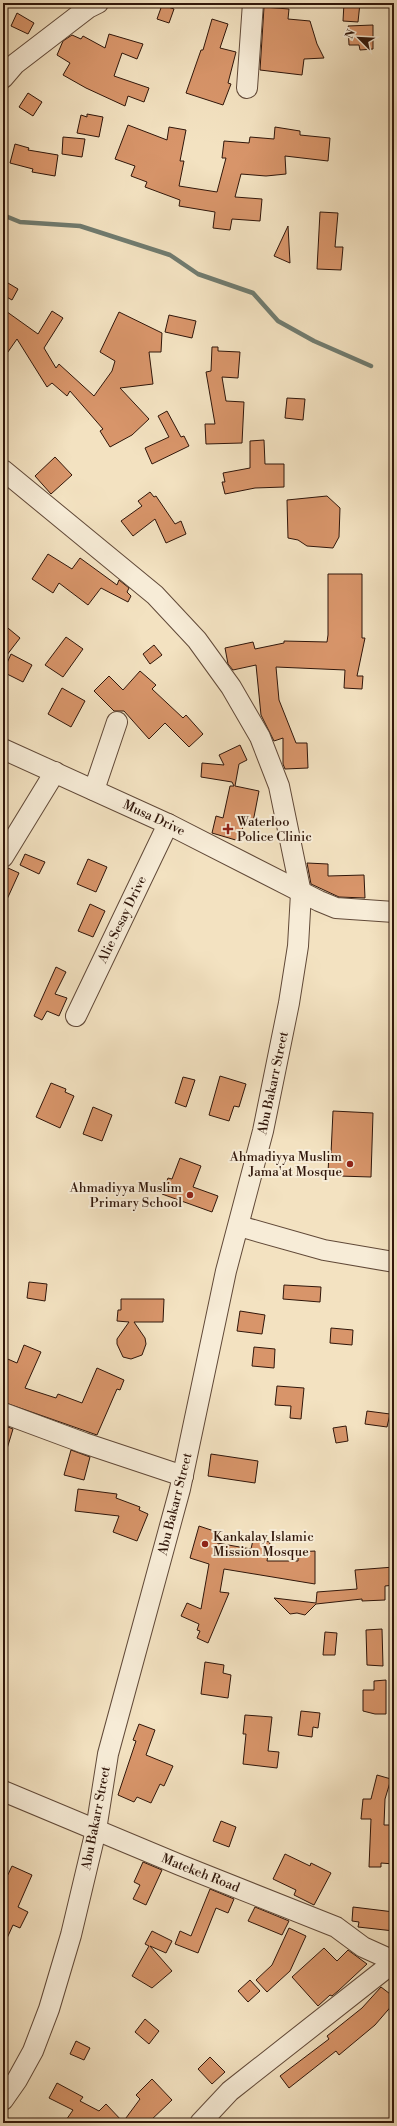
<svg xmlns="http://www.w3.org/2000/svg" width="397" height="2126" font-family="'Libre Bodoni',serif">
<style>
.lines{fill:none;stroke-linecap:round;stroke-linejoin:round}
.stream{stroke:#707b6f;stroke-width:4.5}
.building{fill:#d8956a;stroke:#30160a}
.minor-casing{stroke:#614938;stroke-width:22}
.minor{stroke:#f7ecd7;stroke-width:20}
.poi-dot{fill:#8f2418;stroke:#f7ecd7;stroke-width:1.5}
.labels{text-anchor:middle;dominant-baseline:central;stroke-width:4;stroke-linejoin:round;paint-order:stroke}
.street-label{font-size:13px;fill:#30160a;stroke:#f7ecd7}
.poi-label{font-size:13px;fill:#30160a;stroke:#f7ecd7;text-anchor:start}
</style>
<rect width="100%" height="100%" fill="#f3e2c1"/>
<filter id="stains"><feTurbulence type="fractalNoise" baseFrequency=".005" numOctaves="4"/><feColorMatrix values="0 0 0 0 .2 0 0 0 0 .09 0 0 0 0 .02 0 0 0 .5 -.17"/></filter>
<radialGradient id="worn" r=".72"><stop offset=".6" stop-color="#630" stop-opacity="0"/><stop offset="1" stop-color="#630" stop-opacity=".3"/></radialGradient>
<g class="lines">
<path class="stream" d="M3 215 20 222 80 226 170 255 198 274 253 293 278 321 314 341 371 366"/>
</g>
<path class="building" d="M344 3H360L358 22 343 21Z
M162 5 174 9 169 23 157 19Z
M264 7 289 9 288 19 310 21 317 44 324 58 304 59 302 75 260 70Z
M17 13 34 23 28 34 11 26Z
M212 19 228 24 220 48 236 52 228 83 231 84 223 105 186 93 201 50H203Z
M373 25V49L360 50 359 45H349L348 26Z
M109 34 143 44 137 59 122 53 114 76 149 88 144 102 128 96 125 106 86 88 63 75 70 63 57 55 63 41 72 35 81 39 83 36 105 48Z
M28 93 42 102 33 116 19 107Z
M87 114 103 117 99 137 77 133 81 115 87 117Z
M128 125 167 140 169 127 186 130 180 161H184L179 186 217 192 226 158H222L224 141 249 143 250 137 274 139 275 127 300 131V135L330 138 328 161 285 156 286 174 266 176 241 174 235 197 262 199 260 221 232 219 230 230 213 228 215 212 179 206 180 200 145 187 147 182 131 176 135 166 115 159Z
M63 137 85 139 82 157 62 154Z
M15 144 29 148 28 150 58 155 55 176 32 172 33 169 10 163Z
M320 212 338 213 335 247H343L341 270 317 269Z
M288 226 290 263 274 256Z
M8 283 18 289 12 300 3 295Z
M3 309 38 334 52 311 63 318 44 348 56 368 59 364 94 396 112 371 115 361 100 352 119 312 162 333 161 352H149L153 384 120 388 149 419 132 435 110 447 100 431 103 429 70 391 67 396 52 383 47 387 17 339 3 359Z
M169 315 196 321 192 338 165 332Z
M212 347H218V351L240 352 238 378 222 377 226 401 244 402 242 443 206 444 205 424H215L206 372 211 371Z
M287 398 305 399 303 420 285 418Z
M167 411 181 437 184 436 189 446 152 464 145 448 169 437 158 416Z
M264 440 265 464H284V487L255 488 225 494 222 482H225L223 473 250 468V441Z
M55 457 72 475 51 494 35 476Z
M150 492 154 497 156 496 175 524 181 521 186 534 166 543 155 519 133 536 121 521 142 506 138 501Z
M327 496 340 508 339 537 333 548 307 546 298 540 288 538 287 500Z
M48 554 72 569 80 558 117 585 119 580 129 588 127 592 131 596 128 602 101 588 88 605 59 583 53 593 32 579Z
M328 574H362V638H365L357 676H363L362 689 344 688 345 670 276 667 279 700 296 743H307L308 768 285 769 283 764V738L274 741 261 715 256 665 233 670 228 664 225 648 253 642 255 649 284 643V641L327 642 328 635Z
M3 624 20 638 3 660Z
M66 637 83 649 63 677 45 665Z
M154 645 162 655 150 664 143 654Z
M11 654 32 665 23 682 3 672Z
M140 671 156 685 152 689 183 718 186 715 203 734 189 747 165 723 149 739 124 711H114L94 691 109 676 123 690Z
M62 688 85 701 71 727 48 714Z
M240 745 247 760 239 764 235 786 259 791 253 822 245 820 239 841 212 833 216 816 223 818 230 786H234L232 782 201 777 202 763 224 765 219 755Z
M25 854 45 862 39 874 20 865Z
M88 859 107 867 96 892 77 884Z
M307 863 328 864V876L364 875 365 898 339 897 311 884Z
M8 868 19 873 3 908V877Z
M90 904 105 911 93 937 78 931Z
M56 967 66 972 55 994 67 998 59 1016 47 1011 42 1020 34 1016Z
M220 1076 246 1084 239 1107 234 1106 229 1121 209 1115Z
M183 1077 195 1080 186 1107 175 1103Z
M51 1083 66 1089 65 1092 74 1096 60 1128 36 1117Z
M93 1107 112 1115 102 1141 83 1134Z
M333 1111 373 1113 371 1177 339 1176V1173L328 1172 329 1154H331Z
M180 1158 201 1166 193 1187 218 1196 212 1212 162 1194 168 1178 172 1179Z
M29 1282 47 1284 45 1301 27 1298Z
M284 1285 321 1287 320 1302 283 1299Z
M121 1299H164L163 1322H134L145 1338 146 1344 142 1355 131 1359 123 1357 117 1344V1339L129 1322 117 1321 118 1310H121Z
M240 1311 265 1315 262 1334 237 1331Z
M331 1328 353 1330 352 1345 330 1343Z
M24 1345 41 1352 25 1388 56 1398 58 1394 82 1403 97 1368 124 1380 120 1390 117 1389 97 1435 3 1402V1357L17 1363Z
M254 1347 275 1349 274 1368 252 1366Z
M277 1386 304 1388 301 1419 290 1418 291 1406 275 1405Z
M367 1411 390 1414 387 1427 365 1424Z
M3 1425 13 1429 6 1452H3Z
M346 1426 348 1441 336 1443 333 1428Z
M71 1450 90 1457 84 1480 64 1475Z
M211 1454 258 1461 255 1483 208 1476Z
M78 1489 117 1494 116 1498 140 1507 139 1510 148 1514 137 1541 113 1532 119 1516 75 1511Z
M199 1526 220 1533 217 1543 251 1549 253 1540 270 1542 267 1561H298V1552L315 1551V1584L224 1569 220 1592 229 1593 208 1643 197 1638 200 1631 197 1630 199 1624 181 1616 187 1603 201 1609 209 1564 190 1558Z
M394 1567V1585L385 1586V1600L362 1601V1599L316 1604 305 1615 297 1613 290 1614 274 1598 316 1603 317 1592 357 1589 355 1570Z
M382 1629 383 1666 367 1665 366 1630Z
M325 1632 337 1633 335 1655H323Z
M205 1662 224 1665 223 1673 231 1675 228 1698 201 1694Z
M386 1680V1714H375L363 1711V1690H374V1681Z
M301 1711 320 1713 318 1728 313 1727 312 1737 298 1735Z
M245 1715 272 1717 268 1751 279 1752 277 1768 243 1764 246 1734H243Z
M139 1724 155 1730 146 1755 173 1766 164 1786 160 1784 151 1803 137 1797 134 1802 118 1795 136 1741 133 1740Z
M377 1775 391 1779 385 1799 384 1825H394V1864L381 1863V1867H369L371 1819H361L363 1799H371Z
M221 1821 236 1827 229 1847 213 1841Z
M285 1854 310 1866 311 1863 331 1873 314 1905 294 1895 296 1890 273 1879Z
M143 1862 162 1870 146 1905 133 1899 140 1885 134 1882Z
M12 1866 32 1875 18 1907 28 1912 20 1928 13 1925 3 1947V1885Z
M210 1889 234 1899 228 1913 216 1908 198 1953 175 1944 180 1931 191 1936Z
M255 1907 289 1921 282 1935 248 1921Z
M353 1907 394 1912V1931L358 1927 359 1922 352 1921Z
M289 1928 306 1936 290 1971 267 1992 256 1980 272 1965Z
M152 1931 172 1941 166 1953 150 1946 172 1971 152 1988 132 1976 149 1946 145 1944Z
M324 1948 337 1961 348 1950 367 1964 338 1991 332 1996 330 1995 318 2006 292 1977Z
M250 1980 260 1991 248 2002 238 1991Z
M381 1987 394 1997V2003L375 2025 339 2055 336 2051 289 2088 280 2076 329 2039 327 2036 362 2008Z
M145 2019 159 2031 149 2044 135 2032Z
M76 2041 90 2048 84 2060 70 2054Z
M210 2057 225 2072 212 2084 198 2069Z
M152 2079 172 2100 148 2123H64L73 2110 49 2098 57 2083 83 2097 80 2101 99 2111 106 2104 123 2122 140 2099 136 2095Z"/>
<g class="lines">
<g class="minor-casing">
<g id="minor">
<path d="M3 78 15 64 88 8 98 3"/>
<path d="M247 88 253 3"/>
<path d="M3 470 155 595 197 640 231 687 260 737 279 786 301 893 298 946 289 1003 263 1131 226 1271 180 1489 108 1754 96 1830 71 1935 49 2009 33 2051 17 2080 3 2100"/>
<path id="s1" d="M3 749 168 824 319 901 336 908 394 912"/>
<path d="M94 790 117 722"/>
<path d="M3 857 55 772"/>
<path id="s2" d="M76 1016 168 824"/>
<path d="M239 1226 324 1250 394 1262"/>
<path d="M3 1413 84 1443 183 1476"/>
<path id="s3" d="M3 1791 180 1865 336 1927 363 1947 394 1961"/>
<path d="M200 2123 230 2091 394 1962"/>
</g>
</g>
<use href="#minor" class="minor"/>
</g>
<g class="poi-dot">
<path d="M226 823h4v4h4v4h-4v4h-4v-4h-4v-4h4z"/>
<circle cx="350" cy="1164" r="4"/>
<circle cx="190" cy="1195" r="4"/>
<circle cx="205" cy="1544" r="4"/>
</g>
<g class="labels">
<g class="street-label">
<text stroke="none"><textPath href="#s1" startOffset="166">Musa Drive</textPath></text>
<text stroke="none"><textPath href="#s2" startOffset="107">Alie Sesay Drive</textPath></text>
<text transform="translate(273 1083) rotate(-78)">Abu Bakarr Street</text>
<text transform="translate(175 1504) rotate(-76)">Abu Bakarr Street</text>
<text transform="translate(96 1818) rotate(-79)">Abu Bakarr Street</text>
<text stroke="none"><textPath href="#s3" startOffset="214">Matekeh Road</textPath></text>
</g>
<g class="poi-label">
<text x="237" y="822">Waterloo<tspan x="237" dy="15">Police Clinic</tspan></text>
<text x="342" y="1157" text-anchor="end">Ahmadiyya Muslim<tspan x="342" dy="15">Jama'at Mosque</tspan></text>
<text x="182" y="1188" text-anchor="end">Ahmadiyya Muslim<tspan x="182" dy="15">Primary School</tspan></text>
<text x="213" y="1537">Kankalay Islamic<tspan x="213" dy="15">Mission Mosque</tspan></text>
</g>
</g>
<rect width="397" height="2126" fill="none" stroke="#f3e2c1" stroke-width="16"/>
<rect x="4" y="4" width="389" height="2118" fill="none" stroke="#30160a" stroke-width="2"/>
<rect x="8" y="8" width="381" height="2110" fill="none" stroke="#30160a"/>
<g transform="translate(359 38) rotate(294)" stroke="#f7ecd7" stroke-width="3" paint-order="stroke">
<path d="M0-3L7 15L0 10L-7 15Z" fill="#30160a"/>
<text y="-6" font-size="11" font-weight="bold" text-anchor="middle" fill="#30160a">N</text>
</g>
<rect width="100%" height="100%" filter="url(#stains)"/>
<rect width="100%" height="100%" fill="url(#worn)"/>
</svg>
